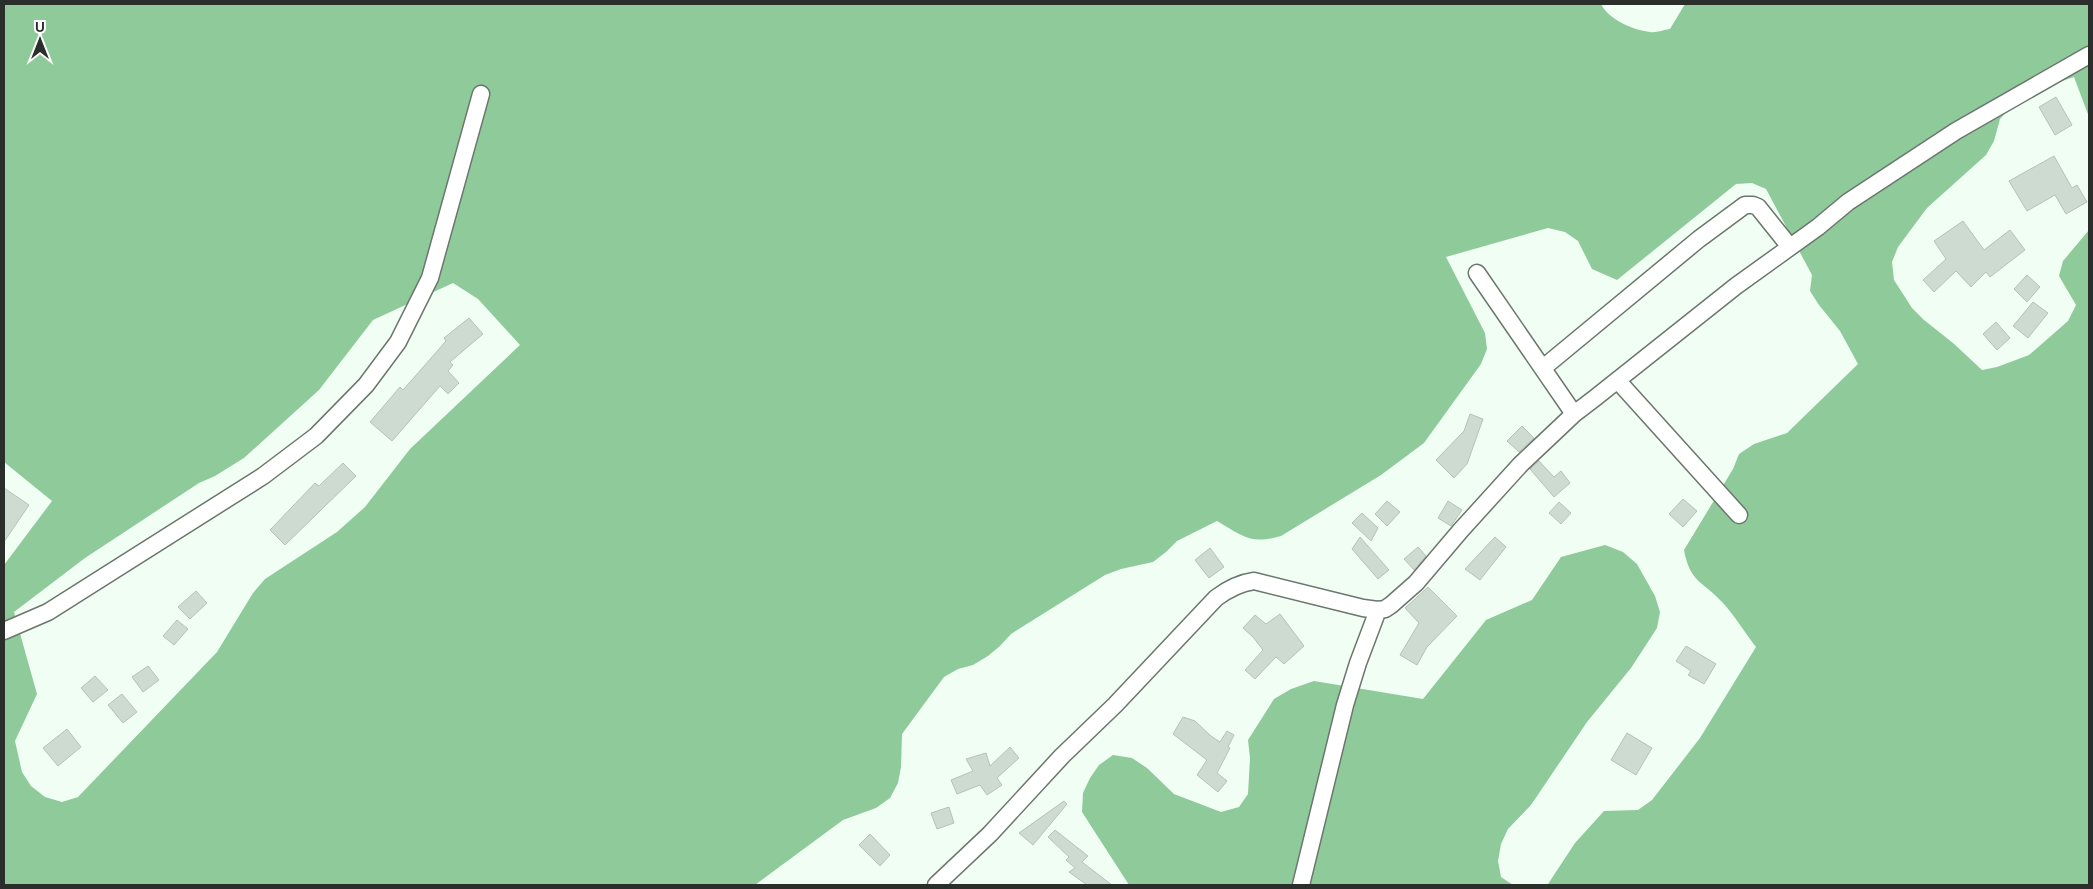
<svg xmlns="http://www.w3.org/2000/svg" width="2093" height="889" font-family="Figtree,sans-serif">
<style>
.forest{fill:#8fca9b;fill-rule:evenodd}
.building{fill:#cedbd1;stroke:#b6c2b8}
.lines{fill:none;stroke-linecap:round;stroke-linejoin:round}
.minor-casing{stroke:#6b766d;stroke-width:19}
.minor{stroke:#fff;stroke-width:16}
</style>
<rect width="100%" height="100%" fill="#f1fef3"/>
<path class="forest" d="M4 4H1601C1608 19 1633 30 1650 32 1656 33 1663 30 1670 29L1685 4H2089V117L2074 77 2037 89 2018 99 2000 119 1994 141 1986 155 1927 208 1898 247 1892 262 1894 280 1912 308 1924 320 1953 343 1982 370 1997 367 2029 355 2068 321 2076 305 2059 276 2063 261 2089 230V885H1544L1548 884 1575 843 1604 811 1638 810 1652 800 1700 738 1756 647C1745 633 1735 616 1723 603 1703 581 1690 583 1684 550L1733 469 1739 454 1754 444 1787 433 1858 364 1840 331 1819 305 1810 291 1812 275 1766 189 1752 183 1736 184 1617 280 1592 269 1578 241 1565 232 1548 228 1446 257 1485 333 1487 349 1481 364 1424 443 1381 475 1281 536C1250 545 1243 536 1217 521L1177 541 1166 552 1153 562 1121 569 1105 575 1011 634 1000 646 988 656 973 665 958 669 944 677 902 734 901 767 898 783 890 798 876 808 843 820 755 885H4V565L52 501 4 462ZM453 283 478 299 520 345 410 449 365 507 337 532 265 579 253 593 217 652 78 797 62 802 45 797 31 786 22 772 15 741 37 694 14 612 85 558 199 483 215 476 244 458 319 390 373 320Z
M1605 545 1623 552 1637 564 1655 596 1660 612 1657 628 1631 668 1587 722 1531 805 1508 829 1501 844 1498 861 1501 877 1513 885H1129L1082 812 1083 793 1090 778 1099 765 1113 755 1132 758 1147 768 1174 794 1221 812 1239 807 1248 794 1250 758 1248 740 1274 699 1291 689 1314 681 1423 699 1486 620 1532 600 1561 557Z"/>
<path class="building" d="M2056 97 2072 125 2055 135 2039 107Z
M2054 156 2072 188 2077 185 2087 202 2066 214 2055 195 2027 211 2009 181Z
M1963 221 1984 250 2010 230 2025 250 1990 277 1986 272 1971 287 1956 271 1934 292 1923 280 1946 259 1934 241Z
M2027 275 2040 287 2027 302 2014 289Z
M2033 302 2048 313 2028 338 2013 326Z
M469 318 483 334 450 362 453 365 448 371 459 383 448 394 440 386 392 441 370 422 400 387 403 390 446 341 444 338Z
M1996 322 2010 338 1997 350 1983 334Z
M1470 414 1483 419 1467 464 1454 478 1436 460 1464 431Z
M1522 426 1534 438 1519 452 1507 441Z
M1539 461 1554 477 1561 471 1570 483 1554 497 1530 469Z
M343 463 356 476 285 545 270 530 315 483 319 486Z
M4 488 29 505 4 542Z
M1683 499 1697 511 1683 527 1669 514Z
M1387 501 1400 512 1387 526 1375 514Z
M1448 501 1462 510 1451 526 1438 518Z
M1559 502 1571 513 1561 524 1549 513Z
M1362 513 1378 528 1371 541 1352 523Z
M1360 537 1389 570 1378 579 1352 549Z
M1495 537 1506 547 1480 580 1465 569Z
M1418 547 1426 556 1414 570 1404 559Z
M1210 548 1224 567 1209 578 1195 560Z
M1428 587 1457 616 1427 647 1417 665 1400 655 1419 623 1405 608Z
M196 591 207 603 190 619 178 607Z
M1280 614 1304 646 1284 664 1276 657 1255 679 1245 670 1263 650 1253 637 1243 628 1255 615 1266 624Z
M177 620 188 629 174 645 163 636Z
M1686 646 1716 664 1704 684 1688 675 1691 671 1676 661Z
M148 666 159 680 143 692 132 677Z
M95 676 108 690 93 702 81 688Z
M122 694 137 712 123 723 108 705Z
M1183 717 1195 721 1211 736 1220 742 1227 731 1234 735 1228 747 1230 748 1217 773 1227 781 1218 792 1197 775 1207 760 1173 734Z
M67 729 81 747 58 766 43 748Z
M1627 733 1652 748 1636 775 1611 760Z
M1010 747 1019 758 997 778 1002 785 987 795 980 785 957 794 951 780 973 771 966 759 986 753 990 766Z
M1064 801 1067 804 1033 845 1019 833Z
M949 807 954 823 937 829 931 813Z
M1055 830 1088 856 1082 862 1112 885H1087L1069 872 1075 868 1066 860 1069 857 1048 837Z
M870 834 890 855 880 866 859 845Z"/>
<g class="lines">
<g class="minor-casing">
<path id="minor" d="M1477 273 1574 414
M1543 368 1699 239 1745 205H1753L1758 207 1790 247
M1618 381 1739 515
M4 631 48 612 263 476 316 436 366 385 398 342 430 278 481 94
M936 885 990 834 1062 756 1115 705 1216 598C1228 589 1239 583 1254 581L1363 608 1378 610 1385 609 1391 605 1416 583 1461 530 1521 464 1574 414 1595 398 1736 286 1818 227 1848 202 1956 131 2089 55
M1301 885 1345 705 1358 663 1378 610"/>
</g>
<use href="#minor" class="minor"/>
</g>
<rect width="2093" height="889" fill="none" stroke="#2a2f2b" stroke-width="10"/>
<g transform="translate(40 40)" stroke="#ffffff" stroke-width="4" paint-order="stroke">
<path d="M0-4L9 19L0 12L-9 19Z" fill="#2a2f2b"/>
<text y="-8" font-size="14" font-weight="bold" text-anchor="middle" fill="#2a2f2b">U</text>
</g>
</svg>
